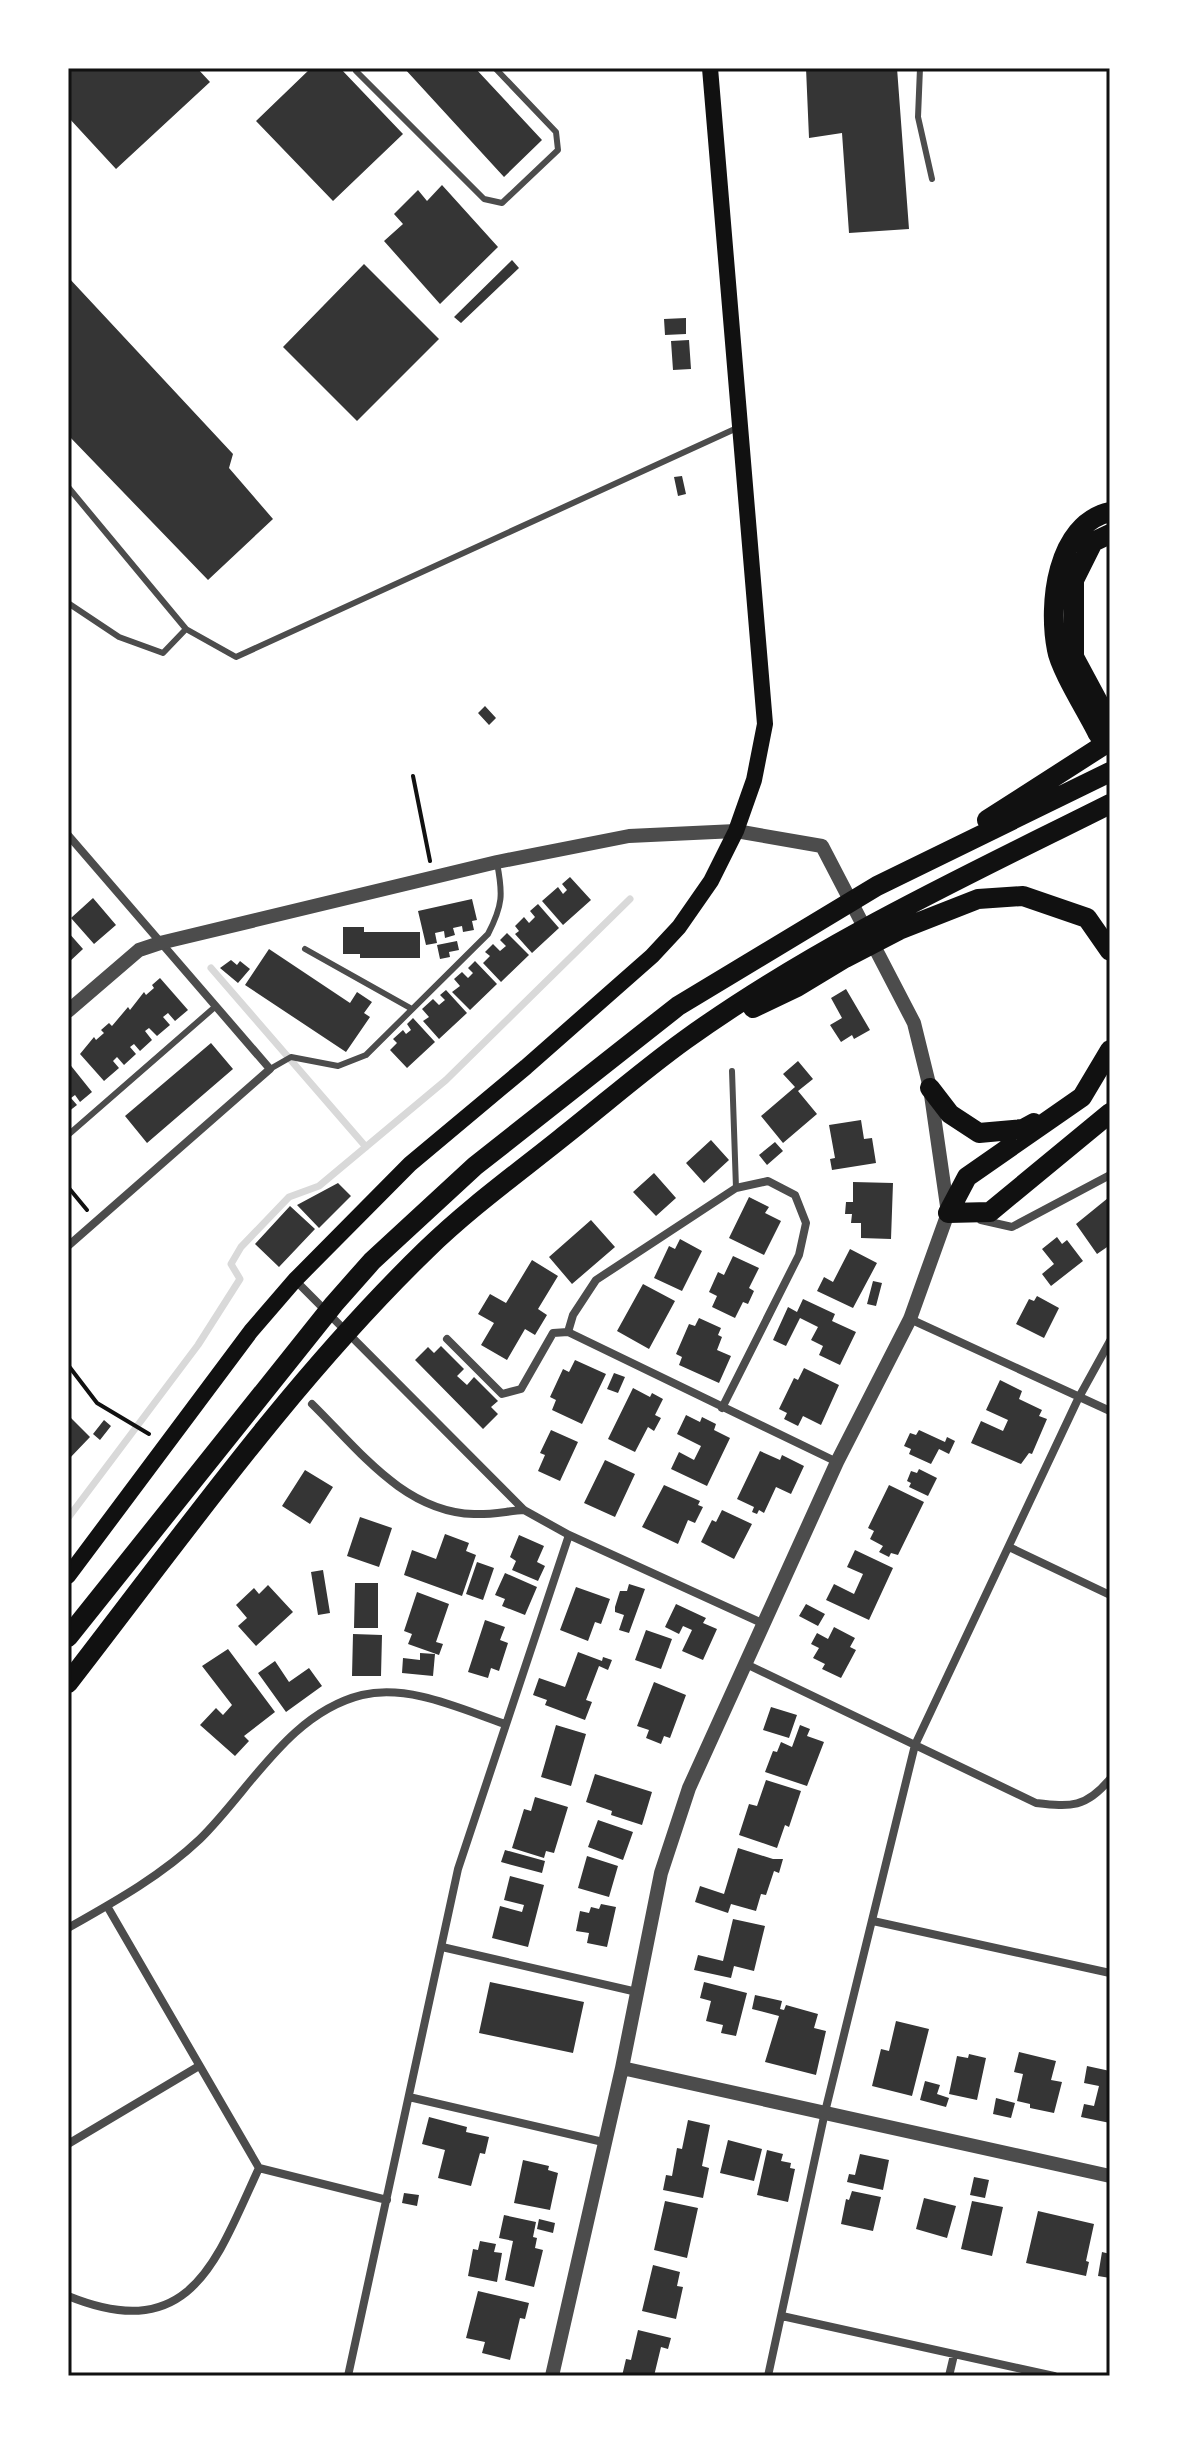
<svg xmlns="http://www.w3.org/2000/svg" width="1178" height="2444" font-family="'Work Sans',sans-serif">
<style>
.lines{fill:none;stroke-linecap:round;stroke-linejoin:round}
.stream{stroke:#d9d9d9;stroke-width:7}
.building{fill:#353535}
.path{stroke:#111;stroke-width:4}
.service{stroke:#4c4c4c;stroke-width:6}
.minor{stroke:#4c4c4c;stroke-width:8}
.tertiary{stroke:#4c4c4c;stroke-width:14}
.secondary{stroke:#111;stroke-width:16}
.primary{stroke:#111;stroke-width:20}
.neatline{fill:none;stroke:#111;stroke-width:3}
</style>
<rect width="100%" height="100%" fill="#fff"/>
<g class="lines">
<path class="stream" d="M211 968 366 1147
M68 1518 198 1345 240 1279 231 1264 241 1247 289 1197 319 1186 446 1080 630 899"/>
</g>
<path class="building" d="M68 68H197L210 82 116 169 68 117Z
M311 68H340L403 134 333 201 256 121Z
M404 68H475L542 140 504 177Z
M806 68H897L909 229 849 233 842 133 809 138Z
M442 185 498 247 440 304 384 241 403 224 394 214 418 190 427 201Z
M512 260 519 268 461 323 454 317Z
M364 264 439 339 357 421 283 347Z
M68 277 233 454 229 468 273 519 208 580 68 435Z
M686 318V334L665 335 664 319Z
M689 340 691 369 673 370 671 341Z
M682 476 686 494 678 496 674 477Z
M485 706 496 718 489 725 478 713Z
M570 877 591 900 563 925 542 901 558 887 563 894 567 890 562 884Z
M93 898 116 925 94 944 71 918Z
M472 899 477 920 472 921 474 930 463 932 462 926 453 928 455 935 445 938 444 931 435 933 437 943 426 945 418 911Z
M538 904 559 928 532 953 515 934 519 931 515 926 524 917 529 923 535 917 530 911Z
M343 927H364V932H420V958H360V954H343Z
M68 932 83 949 68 963Z
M507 933 529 955 501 982 483 963 490 956 485 952 493 944 500 951 506 946 500 940Z
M457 941 459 950 449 952 450 957 440 959 437 945Z
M269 949 350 1003 357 992 372 1002 364 1013 370 1017 346 1052 245 985Z
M231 960 237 965 240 961 250 969 238 983 220 968Z
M475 961 497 984 470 1010 452 992 460 986 454 979 462 972 468 978 473 973 468 968Z
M160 978 188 1010 175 1021 168 1013 163 1017 170 1025 157 1036 149 1028 145 1031 152 1040 140 1051 134 1044 130 1047 136 1054 124 1065 117 1057 113 1061 119 1068 104 1081 80 1054 94 1037 96 1040 104 1033 101 1030 109 1023 112 1026 128 1007 130 1010 144 992 146 995 154 988 152 985Z
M846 989 870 1030 854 1039 852 1035 841 1042 830 1025 842 1018 831 998Z
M446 990 467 1013 439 1039 423 1021 429 1017 422 1009 433 999 439 1005 445 1000 440 995Z
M413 1018 435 1042 407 1068 390 1050 397 1043 393 1039 403 1030 406 1034 411 1030 407 1024Z
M211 1043 233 1069 147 1143 125 1116Z
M798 1061 813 1079 798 1091 817 1114 783 1143 761 1116 795 1087 783 1074Z
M68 1062 92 1092 80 1102 75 1095 71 1098 77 1105 68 1112Z
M861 1120 864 1139 872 1138 876 1163 832 1170 830 1159 835 1158 829 1125Z
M711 1140 729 1160 704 1183 686 1163Z
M775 1142 783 1151 767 1165 759 1155Z
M654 1173 676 1198 656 1216 633 1192Z
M853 1182 893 1183 891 1239 861 1238V1223H851L852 1214H845L846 1202H853Z
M338 1183 351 1196 319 1228 297 1205Z
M749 1197 769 1207 765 1213 781 1221 764 1255 729 1238Z
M1108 1198 1110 1245 1097 1254 1076 1224Z
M290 1206 315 1229 279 1267 255 1244Z
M591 1220 615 1247 572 1284 549 1257Z
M1057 1237 1062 1244 1067 1240 1083 1261 1051 1286 1042 1274 1054 1264 1042 1249Z
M680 1239 702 1251 682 1291 654 1278 669 1246 675 1249Z
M850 1249 877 1263 853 1308 817 1291 824 1277 833 1282Z
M733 1256 759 1268 749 1288 754 1291 748 1304 743 1302 735 1318 712 1307 717 1296 709 1292 718 1272 724 1275Z
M532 1260 558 1276 538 1309 547 1315 535 1335 525 1329 507 1360 481 1345 494 1323 478 1314 490 1294 506 1303Z
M873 1281 882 1283 876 1306 867 1304Z
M643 1284 675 1301 649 1349 617 1331Z
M1037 1296 1059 1308 1044 1338 1016 1324 1029 1299 1034 1301Z
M803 1299 835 1314 832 1321 856 1332 840 1365 819 1355 823 1346 811 1340 818 1327 800 1318 786 1346 773 1340 788 1307 797 1312Z
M699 1318 721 1328 718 1335 722 1337 717 1350 731 1356 719 1383 679 1365 682 1357 676 1354 689 1324 695 1326Z
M441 1346 464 1369 457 1376 467 1385 474 1377 498 1401 491 1407 498 1414 483 1429 415 1360 428 1347 434 1353Z
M575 1360 606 1374 582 1424 552 1410 556 1400 550 1397 563 1369 569 1372Z
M804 1368 839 1385 821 1425 803 1416 798 1426 784 1419 787 1413 779 1409 794 1378 798 1380Z
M614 1373 625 1377 618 1393 607 1389Z
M1000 1380 1022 1391 1019 1399 1042 1410 1039 1416 1047 1419 1032 1454 1029 1453 1021 1464 971 1443 981 1421 1003 1431 1008 1420 986 1410Z
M633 1388 650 1397 652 1393 663 1399 655 1415 661 1418 654 1431 648 1427 635 1452 608 1439Z
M68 1415 90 1437 68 1460Z
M686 1415 700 1422 702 1417 716 1424 714 1430 730 1438 707 1486 671 1469 679 1452 694 1460 701 1446 677 1434Z
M104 1420 111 1426 100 1440 93 1434Z
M551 1430 578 1442 560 1481 538 1471 545 1455 540 1453Z
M919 1430 945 1442 947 1437 955 1441 949 1454 939 1449 931 1464 909 1454 911 1449 904 1446 910 1433 916 1435Z
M760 1451 780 1460 782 1455 804 1466 791 1494 776 1487 764 1513 759 1510 757 1514 752 1512 754 1507 737 1499Z
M605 1460 635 1474 615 1517 584 1503Z
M919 1469 937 1478 928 1496 909 1487 911 1483 907 1481 911 1471 917 1473Z
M305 1470 333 1487 310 1524 282 1506Z
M664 1485 700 1501 698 1505 703 1507 695 1523 688 1520 678 1544 642 1527Z
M889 1485 924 1502 898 1555 891 1553 889 1557 879 1552 883 1546 870 1539 874 1531 868 1528Z
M722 1510 752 1524 734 1559 701 1542 712 1520 716 1522Z
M360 1517 392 1528 379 1567 347 1556Z
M445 1534 469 1543 466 1551 476 1555 462 1596 404 1575 412 1550 436 1559Z
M519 1535 544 1546 537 1562 545 1566 538 1581 512 1570 516 1561 510 1557Z
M855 1550 893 1568 869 1620 826 1600 834 1584 854 1594 863 1574 847 1567Z
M477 1562 494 1568 483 1600 466 1594Z
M323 1570 330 1613 318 1615 311 1572Z
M505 1573 537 1587 525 1615 502 1606 505 1599 495 1595Z
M355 1583H378V1628H354Z
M629 1584 645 1589 629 1633 619 1630 624 1615 615 1612V1607L620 1591H627Z
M268 1585 293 1612 256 1646 238 1626 247 1618 236 1605 254 1588 259 1594Z
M576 1587 610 1599 601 1624 595 1622 588 1641 560 1630Z
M417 1592 449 1604 436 1642 443 1644 439 1655 408 1644 412 1634 404 1631Z
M676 1604 706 1618 703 1623 717 1629 703 1660 682 1651 692 1630 683 1626 679 1634 665 1627Z
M806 1604 825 1614 818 1626 799 1616Z
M485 1620 505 1627 500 1640 508 1643 499 1671 491 1668 488 1678 468 1672Z
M834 1627 855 1638 850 1647 856 1650 841 1678 822 1669 825 1664 813 1658 819 1648 811 1644 817 1633 828 1639Z
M646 1630 672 1639 661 1669 635 1660Z
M353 1634 382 1635 381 1676H352Z
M228 1649 275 1712 244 1736 249 1741 235 1756 200 1725 216 1708 223 1715 232 1705 202 1666Z
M578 1652 602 1661 603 1657 612 1660 608 1670 599 1666 586 1700 592 1702 585 1720 545 1705 547 1700 533 1695 539 1678 565 1687Z
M420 1653 435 1654 433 1676 402 1673 403 1658 420 1660Z
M275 1661 289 1682 309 1668 322 1686 286 1712 258 1673Z
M654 1682 686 1695 670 1738 664 1736 661 1744 646 1738 649 1730 637 1726Z
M771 1707 797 1715 789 1738 763 1730Z
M556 1725 586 1734 571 1786 541 1777Z
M800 1725 810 1729 807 1736 824 1742 807 1786 765 1772 773 1751 777 1752 781 1742 792 1747Z
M595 1774 652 1792 642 1825 611 1815 612 1811 586 1802Z
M766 1780 801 1791 789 1827 785 1825 777 1848 739 1835 749 1804 757 1806Z
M535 1797 568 1807 554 1853 546 1851 544 1858 512 1848 524 1809 531 1811Z
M598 1820 633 1832 623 1860 588 1847Z
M738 1848 773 1859H783L779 1873 774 1871 766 1895 761 1894 756 1911 731 1904 728 1913 695 1902 700 1886 724 1894Z
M505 1850 545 1861 542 1873 501 1862Z
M587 1856 618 1866 609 1897 578 1888Z
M510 1876 544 1885 528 1947 492 1938 500 1906 522 1912 524 1905 504 1900Z
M601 1904 616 1907 607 1947 587 1943 589 1933 576 1931 580 1911 589 1913 591 1907 599 1909Z
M733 1919 765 1926 754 1971 734 1966 731 1978 694 1970 698 1955 723 1961Z
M490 1982 584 2002 573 2053 479 2033Z
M704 1982 747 1993 736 2036 721 2033 723 2025 706 2021 711 2001 700 1998Z
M755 1995 782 2001 780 2009 784 2010 786 2005 818 2014 814 2028 826 2031 816 2075 765 2062 779 2016 752 2009Z
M896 2021 929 2029 912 2096 872 2086 881 2049 889 2051Z
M1019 2052 1056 2061 1051 2080 1062 2082 1054 2113 1030 2108V2104L1017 2101 1023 2074 1014 2072Z
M969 2054 986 2058 977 2100 949 2094 957 2056 968 2058Z
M1087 2066 1110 2071V2123L1081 2117 1084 2104 1094 2106 1099 2086 1084 2083Z
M925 2081 940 2085 937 2094 949 2098 946 2107 920 2100Z
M996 2098 1015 2103 1011 2118 993 2114Z
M429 2117 467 2127 466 2132 489 2137 485 2154 480 2153 471 2186 438 2178 445 2150 422 2144Z
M688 2120 710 2125 702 2166 709 2168 703 2198 663 2190 666 2175 672 2176 677 2148 682 2149Z
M728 2140 762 2149 754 2181 720 2173Z
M767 2150 783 2154 781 2161 791 2163 790 2168 795 2169 788 2202 757 2195Z
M860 2154 889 2160 883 2190 847 2182 849 2174 855 2175Z
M523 2160 549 2166 548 2170 558 2173 550 2210 514 2203Z
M974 2177 989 2180 985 2198 970 2195Z
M852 2191 881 2197 873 2231 841 2224 846 2199 849 2200Z
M404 2193 419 2195 417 2206 402 2203Z
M924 2198 956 2206 947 2238 916 2229Z
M665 2201 698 2208 687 2258 654 2250Z
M972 2201 1003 2207 992 2256 961 2249Z
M1038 2211 1094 2224 1086 2261 1089 2262 1086 2276 1026 2263Z
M504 2215 536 2222 533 2237 537 2238 535 2248 543 2250 534 2287 505 2280 513 2241 499 2238Z
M539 2219 555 2223 553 2233 537 2229Z
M480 2241 496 2244 494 2252 502 2253 497 2282 468 2276 473 2249 478 2250Z
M1102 2252 1110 2254V2278L1098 2276Z
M653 2265 680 2272 677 2286 683 2287 676 2319 642 2311Z
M478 2291 529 2303 525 2319 520 2318 510 2360 482 2353 485 2342 466 2338Z
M638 2330 671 2338 668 2349 661 2347 654 2376H622L626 2359 631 2360Z"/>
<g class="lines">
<path class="path" d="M413 776 430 861
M68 1187 87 1210
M68 1365 97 1403 149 1434"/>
<path class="service" d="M920 68 918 117 932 179
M356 71 484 199 502 203 558 150 556 132 495 68
M68 487 186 629 236 657 737 428
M68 603 119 637 163 653 186 629
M305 949 412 1009
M270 1069 291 1057 338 1066 366 1055 488 934C503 905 503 894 497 863
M732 1071 736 1188
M68 1135 216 1006"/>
<path class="minor" d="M68 835 270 1069 68 1246
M981 1220 1012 1227 1110 1175
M295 1280 524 1510 569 1535 764 1624
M910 1319 1110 1411
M568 1332 573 1315 596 1280 736 1188 768 1181 795 1195 806 1223 799 1255 722 1408
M447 1339 502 1394 521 1389 553 1333 568 1332 837 1462
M312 1404C359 1450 404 1512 474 1514 490 1515 508 1511 524 1510
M1009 1547 1110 1595
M746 1664 1036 1803C1071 1807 1086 1808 1110 1779
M873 1921 1110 1973
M68 1928C114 1902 161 1876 200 1839 250 1790 289 1713 362 1695 409 1684 461 1709 505 1724
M442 1947 637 1992
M409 2097 603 2142
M68 2144 199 2066
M259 2168 387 2200
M68 2296C191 2346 216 2261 259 2168L107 1906
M782 2316 1054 2376
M348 2376 458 1869 569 1535
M768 2376 825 2112 915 1745 1078 1399 1110 1341
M949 2376 954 2355"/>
<path class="tertiary" d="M68 1011 139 950 160 943 497 862 629 836 736 831 822 846 914 1023 930 1088 948 1213 910 1319 837 1462 689 1788 661 1873 622 2068 552 2376
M622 2068 1110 2176"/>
<path class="secondary" d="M68 1576 251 1331 295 1280 410 1164 526 1067 652 956 679 927 711 881 736 831 754 780 765 724 710 68"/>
<path class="primary" d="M1110 534 1093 542 1074 580V657L1110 724
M1098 734C1089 715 1060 669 1057 650 1048 605 1056 524 1110 512
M987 820 1110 741
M753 1008 797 987 845 958 899 930 978 899 1023 896 1087 918 1110 951
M1110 1050 1082 1097 967 1177 948 1213 990 1212 1110 1113
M930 1088 950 1114 979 1133 1023 1129 1034 1123
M68 1637 334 1304 372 1261 475 1166 678 1006 877 886 1110 772
M68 1683C182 1536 292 1380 426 1250 468 1209 515 1175 560 1139 602 1106 642 1071 685 1040 817 945 966 876 1110 804"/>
</g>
<rect width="1178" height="2444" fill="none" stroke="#ffffff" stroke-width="140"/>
<rect x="70" y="70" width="1038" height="2304" class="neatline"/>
</svg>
